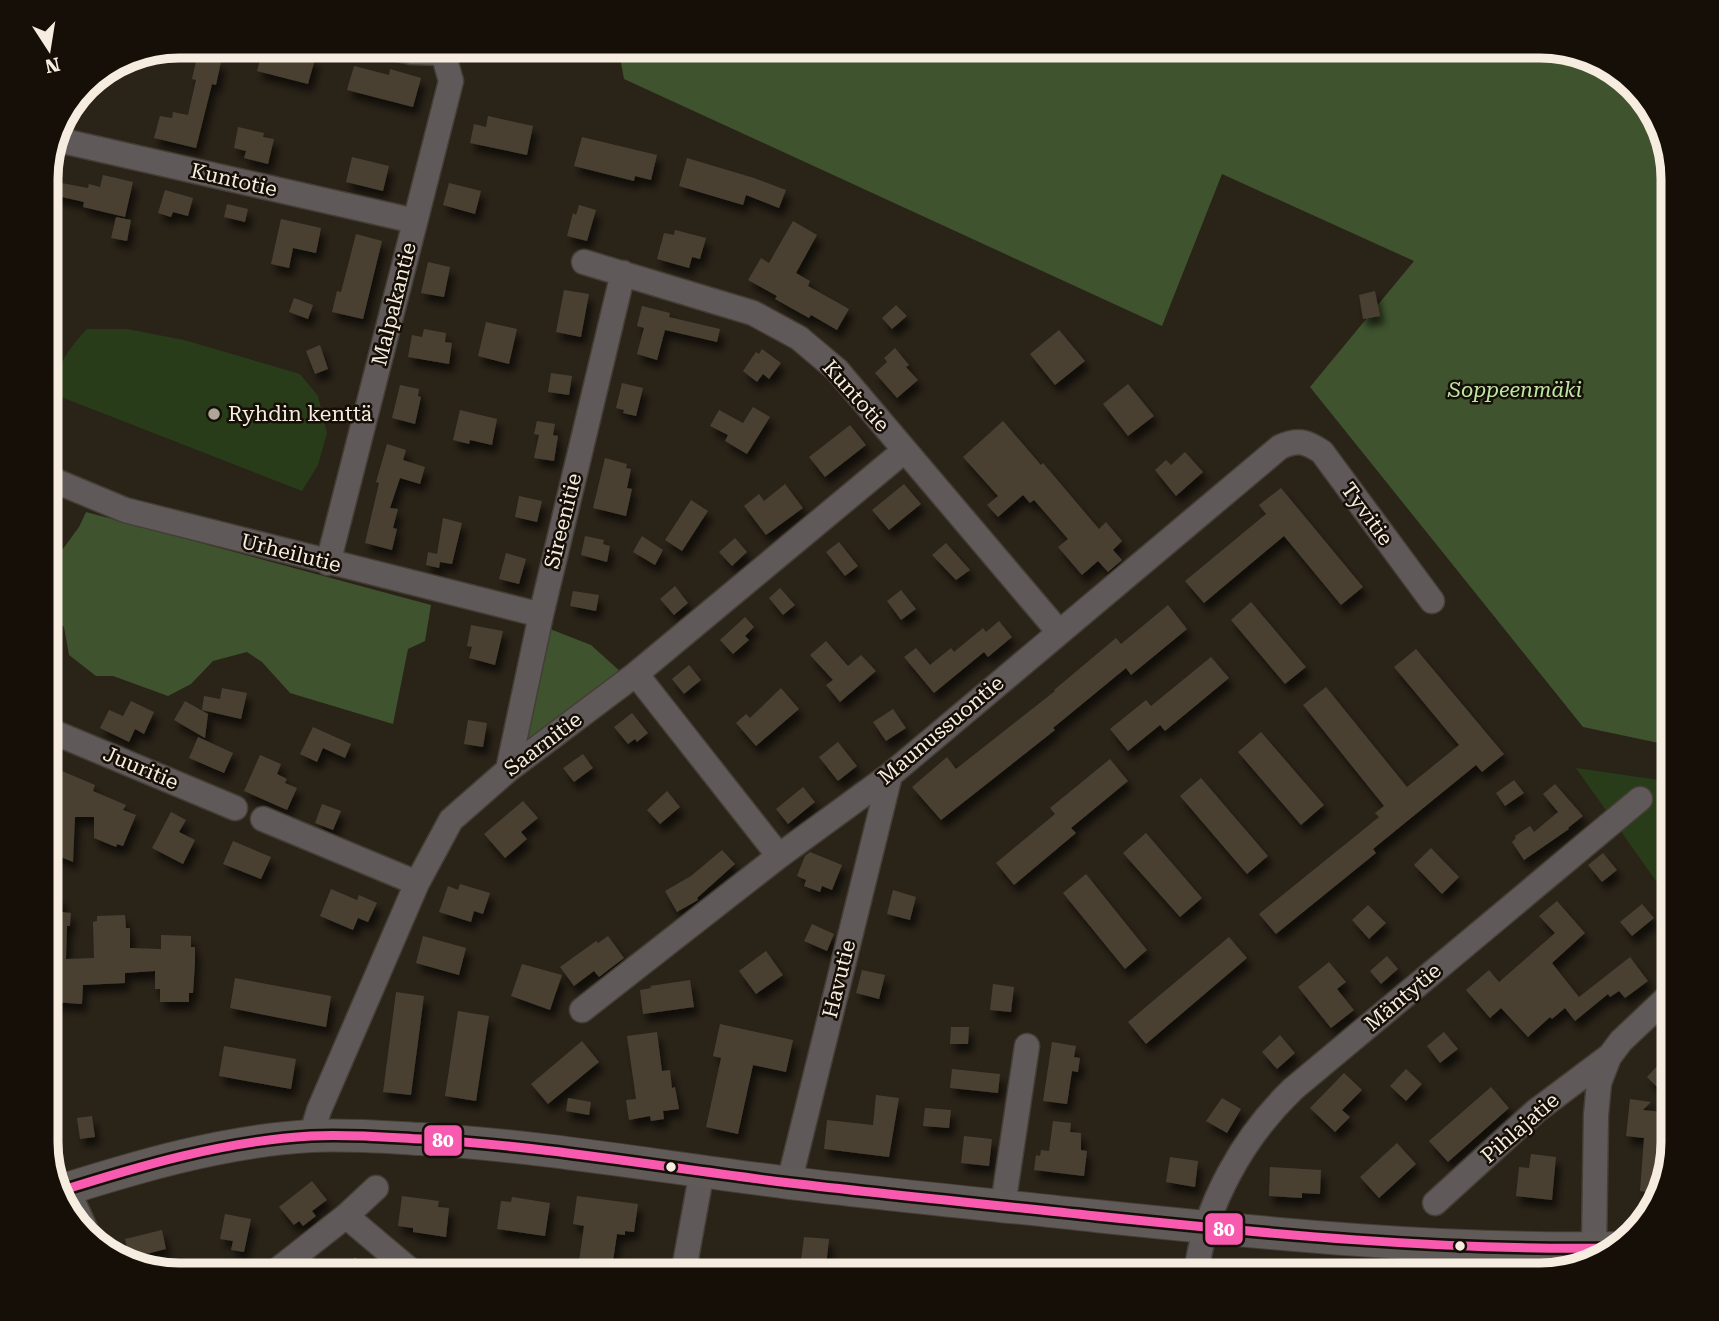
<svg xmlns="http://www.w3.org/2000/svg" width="1719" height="1321" font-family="'Roboto Serif',serif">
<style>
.green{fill:#293c19}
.forest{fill:#3f532e}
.building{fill:#494033;filter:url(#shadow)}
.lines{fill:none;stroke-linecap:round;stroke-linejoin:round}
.minor-casing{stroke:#453e36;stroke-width:27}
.major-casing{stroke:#453e36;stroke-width:34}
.minor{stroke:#5f5a59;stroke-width:24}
.major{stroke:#605a58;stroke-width:32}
.bus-1-casing{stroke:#150f07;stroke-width:14}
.bus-1{stroke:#f75aaf;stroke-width:9}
.poi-dot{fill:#afa69a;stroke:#150f07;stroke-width:2.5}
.bus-dot{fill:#f6ede0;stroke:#150f07;stroke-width:2.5}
.labels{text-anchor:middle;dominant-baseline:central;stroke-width:5;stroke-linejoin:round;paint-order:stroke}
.street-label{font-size:21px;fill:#f6ede0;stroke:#150f07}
.park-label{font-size:21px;font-style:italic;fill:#bfe8a5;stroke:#150f07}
.poi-label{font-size:21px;fill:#f6ede0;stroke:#150f07;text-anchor:start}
.rim{fill:none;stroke:#f6ede0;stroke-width:9}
.line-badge{stroke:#150f07;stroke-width:2.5}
.badge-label{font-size:19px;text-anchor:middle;font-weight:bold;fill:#fff}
</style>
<defs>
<filter id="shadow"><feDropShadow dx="4.5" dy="8" stdDeviation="3.5" flood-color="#0009"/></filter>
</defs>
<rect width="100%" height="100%" fill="#2a2318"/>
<path class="green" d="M87 329H127L184 340 300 374 318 396 327 433 318 465 302 491 56 395C54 368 69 348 87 329Z
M1576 768 1673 782V905Z"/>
<path class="forest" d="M618 46H1541L1622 73 1660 119 1673 178V746L1583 727 1310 387 1414 261 1222 174 1162 326 624 79Z
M86 512 431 605 425 641 408 649 393 724 290 693 262 662 247 652 213 661 191 684 168 696 113 676H96L69 655 64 627 46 610V572L79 527Z
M550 629 591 645 622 673 523 749Z"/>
<path class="building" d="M264 46 315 59 308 84 257 71Z
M197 57 221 62 216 85 212 84 196 148 154 138 160 116 172 118 173 112 188 115 196 80 192 79Z
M354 66 389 75 390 69 421 78 413 107 347 90Z
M488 116 533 126 527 155 470 143 474 124 486 127Z
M238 127 264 133 263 137 274 139 268 164 244 158 246 151 234 148Z
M582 137 657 155 651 180 635 176 634 181 574 166Z
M352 157 389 166 383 191 346 182Z
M687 158 754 178 786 190 779 208 746 195 743 205 679 186Z
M103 175 133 182 125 217 83 207 84 202 53 195 56 182 88 188 89 184 100 187Z
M449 183 481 191 475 214 443 205Z
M165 190 193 198 188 216 173 212 171 217 158 213Z
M227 204 248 209 245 222 224 217Z
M579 205 596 210 587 241 567 236 573 213 576 215Z
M116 217 131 220 127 241 111 238Z
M281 219 321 228 316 253 293 248 289 268 271 264Z
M793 221 817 235 796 273 810 281 808 286 849 309 837 330 811 315 809 318 775 299 777 296 748 280 761 258 769 263Z
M675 230 706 238 700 259 692 257 689 268 657 259 664 233 674 235Z
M356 234 382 241 363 319 332 312 337 291 341 292Z
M428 262 450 267 444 297 421 293Z
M564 290 589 294 581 337 556 332Z
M1375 291 1380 316 1363 319 1359 295Z
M294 298 313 305 308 319 289 312Z
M896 305 907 316 892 329 882 318Z
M642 306 670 313 669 317 720 329 717 342 665 330 657 360 637 354 644 328 637 326Z
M486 322 517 329 509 364 478 356Z
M424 329 446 333 445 342 452 343 449 364 408 357 412 335 422 337Z
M1059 330 1085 361 1055 385 1030 354Z
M320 345 328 369 315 374 306 351Z
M895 348 909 365 906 367 918 380 897 398 875 373 887 362 884 358Z
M762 349 781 363 769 379 763 374 757 382 743 371 756 352 759 354Z
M551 373 572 376 569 395 548 392Z
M622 383 643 388 636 416 623 413 624 410 616 408Z
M1128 384 1154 416 1128 436 1103 404Z
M400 385 419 389 418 396 421 397 415 424 392 418Z
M753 407 770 417 747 454 725 441 728 435 710 426 719 410 743 423Z
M460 410 497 419 492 445 470 440 469 444 453 440Z
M537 421 555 424 553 435 558 436 554 461 534 458 539 435 534 434Z
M1003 421 1041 465 1043 463 1099 529 1106 522 1122 541 1113 550 1122 560 1108 572 1098 561 1082 575 1058 547 1068 539 1034 500 1030 503 1023 495 998 517 987 505 998 496 963 457Z
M850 425 866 445 825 477 809 457Z
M387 444 406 450 403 460 425 467 420 484 400 478 390 508 398 509 393 528 397 529 392 550 365 543 379 483 376 482Z
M1185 452 1203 472 1176 496 1155 470 1166 460 1171 465Z
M605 458 627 464 626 468 631 469 627 488 632 489 626 516 593 508Z
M785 484 803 508 766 535 744 506 759 494 764 501Z
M904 484 921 504 889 530 872 510Z
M1281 488 1363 587 1341 605 1284 536 1204 603 1185 581 1266 514 1259 505Z
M519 496 542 501 537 522 515 517Z
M691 500 708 511 682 551 665 540Z
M443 518 462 523 452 564 440 562 439 568 426 565 428 552 437 554Z
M585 536 604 540 603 544 610 546 607 562 581 555Z
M642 536 663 550 655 565 633 552Z
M735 538 747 552 732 566 719 552Z
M839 542 858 566 845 576 826 552Z
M946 543 970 570 956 580 932 555Z
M506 553 526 559 519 584 499 579Z
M675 586 688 603 674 615 660 599Z
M780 588 795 605 783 615 769 598Z
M901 590 916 609 901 620 887 601Z
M573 591 599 595 596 611 570 606Z
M1251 602 1306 667 1285 684 1231 620Z
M1168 605 1187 629 1131 675 1126 668 1053 728 1055 730 941 820 912 787 947 757 956 769 1055 691 1054 690 1116 638 1121 644Z
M745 617 754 627 745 636 749 640 733 654 720 640Z
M999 621 1012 637 988 657 984 652 934 693 904 657 916 648 930 665 951 648 954 652 983 628 986 632Z
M471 625 503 631 495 665 469 658 472 647 467 646Z
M826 641 848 666 861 655 876 671 840 702 826 685 833 680 810 655Z
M1416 649 1504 754 1482 772 1476 765 1373 849 1376 853 1276 934 1259 914 1379 817 1375 813 1384 806 1303 705 1326 687 1407 787 1459 745 1394 667Z
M1211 657 1229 678 1165 731 1160 725 1128 751 1110 729 1146 700 1151 706Z
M689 665 701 680 684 694 672 679Z
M222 688 247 693 241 719 202 710 204 696 220 699Z
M781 688 799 709 756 746 736 723 746 714 750 718Z
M131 701 154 712 144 734 135 729 129 742 100 728 109 710 123 716Z
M185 701 208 714 205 738 174 720Z
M893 709 906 728 886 741 873 722Z
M632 713 648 733 637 742 635 739 628 744 614 727Z
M468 720 487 723 483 747 464 744Z
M313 727 351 744 345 758 323 748 317 762 300 754Z
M1261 732 1324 805 1301 825 1238 752Z
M198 737 233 753 224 773 189 758Z
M838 742 857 766 838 781 819 757Z
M583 754 593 768 574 782 563 768Z
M260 755 281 764 277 774 287 779 285 783 297 788 287 810 244 791Z
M1110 759 1128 781 1071 828 1076 833 1014 885 996 863 1055 814 1050 808Z
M46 771 60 777 62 771 95 785 93 791 126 805 123 810 136 815 123 846 117 844 116 847 94 838V817H75L73 862 46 851Z
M1201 778 1268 856 1247 874 1180 796Z
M1514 780 1524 793 1505 806 1496 793Z
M1555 784 1583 816 1568 828 1569 829 1524 860 1512 842 1516 838 1515 836 1530 826 1534 832 1558 812 1543 794Z
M803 787 815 802 788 824 776 809Z
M667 791 680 807 660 824 647 810Z
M523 801 538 818 521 832 527 839 505 858 484 834Z
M322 804 341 811 333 830 315 823Z
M171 812 186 820 179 832 195 840 183 864 152 848Z
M1146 833 1202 898 1180 917 1123 853Z
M233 841 271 857 261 879 223 864Z
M1431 848 1459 877 1442 894 1414 865Z
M722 850 735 864 697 898 698 900 677 912 665 891 691 876Z
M810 852 842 865 832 890 822 886 820 892 804 886 806 880 797 876 805 856Z
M1603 853 1617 870 1602 882 1588 865Z
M1086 874 1147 950 1125 969 1063 893Z
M460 884 490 893 483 914 474 911 471 922 439 912 448 886 458 890Z
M331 889 357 900 359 895 377 903 368 922 358 918 353 930 320 916Z
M893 890 916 897 910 920 887 914Z
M46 896 62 897V912L71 913 70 926H67L66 959 94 958 93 922 97 921V916L125 915 126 928H130V948L161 949V935L191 936V947H195V962L193 993H189V1002H160V989H155V971L125 973V983L83 985 82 1004 52 1002 54 965H46Z
M1557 901 1585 933 1552 963 1579 997 1630 957 1648 981 1625 998 1619 991 1610 997 1608 994 1575 1021 1565 1008 1552 1019 1550 1017 1528 1037 1501 1008 1490 1018 1466 990 1489 970 1499 982 1555 933 1539 916Z
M1642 904 1654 918 1632 936 1620 922Z
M1368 905 1386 923 1369 939 1352 920Z
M812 924 834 934 827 951 804 941Z
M423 936 466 948 459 975 416 963Z
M608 936 624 958 599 977 594 971 574 986 560 967 596 941 598 943Z
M1229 937 1247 958 1146 1044 1128 1022Z
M766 951 783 975 756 994 739 971Z
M1387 956 1398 969 1381 984 1370 971Z
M1329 962 1346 982 1337 989 1354 1010 1331 1028 1298 987Z
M522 964 562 975 550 1010 511 996Z
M862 970 885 975 879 999 856 993Z
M235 978 331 996 326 1027 230 1008Z
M690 980 694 1007 643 1014 640 990 651 988 650 986Z
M993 984 1014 987 1011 1012 990 1010Z
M396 992 424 996 411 1095 383 1092Z
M458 1011 489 1016 476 1101 445 1096Z
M720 1024 793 1040 786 1072 753 1065 738 1134 706 1127 721 1058 713 1056Z
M951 1027H969L968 1044H950Z
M657 1032 662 1071 670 1070 672 1088 675 1087 679 1109 663 1111 664 1119 651 1121 650 1116 629 1120 626 1100 636 1099 627 1036Z
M1444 1032 1458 1049 1440 1063 1427 1046Z
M1280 1035 1295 1053 1277 1069 1262 1052Z
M582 1041 599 1062 548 1104 531 1084Z
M1052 1042 1076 1046 1074 1057 1080 1058 1078 1072 1072 1071 1067 1104 1043 1101Z
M224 1046 296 1059 291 1089 219 1076Z
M1673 1049V1078L1661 1091 1647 1077Z
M952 1069 1000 1074 998 1093 950 1088Z
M1406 1069 1422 1084 1406 1101 1390 1086Z
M1344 1073 1362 1090 1342 1110 1350 1117 1335 1132 1310 1108Z
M1491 1087 1509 1108 1448 1162 1429 1141Z
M876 1095 899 1098 889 1157 824 1149 827 1120 873 1125Z
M568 1098 591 1102 589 1115 566 1111Z
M1222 1098 1241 1109 1227 1133 1206 1121Z
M1630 1099 1651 1102 1643 1110 1673 1113V1143L1656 1193 1640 1191 1644 1138 1626 1136Z
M925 1108 951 1110 949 1128 923 1126Z
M92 1116 95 1137 80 1139 77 1118Z
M1053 1121 1071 1123 1070 1132 1081 1133V1150L1087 1151 1084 1176 1034 1170 1036 1155 1040 1156 1041 1150 1049 1151Z
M964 1136 992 1139 989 1166 961 1163Z
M1397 1143 1416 1164 1379 1198 1360 1177Z
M1531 1154 1556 1157 1552 1200 1516 1196 1519 1167 1529 1168Z
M1170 1157 1198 1161 1195 1187 1166 1182Z
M1270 1167 1321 1170 1320 1194 1302 1193V1198L1269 1196Z
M312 1181 327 1200 312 1211 316 1216 303 1226 299 1221 294 1225 279 1207Z
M402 1196 439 1201 438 1207 449 1208 446 1237 413 1232V1228L398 1226Z
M577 1196 638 1204 634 1232 625 1231V1235L617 1234 611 1275H577L584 1226 573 1224Z
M512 1197 550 1203 545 1236 497 1229 501 1201 511 1202Z
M225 1214 251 1219 244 1252 231 1250 233 1241 220 1239Z
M162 1230 166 1249 130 1258 125 1239Z
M804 1237 829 1239 825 1276H799Z
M355 1257 373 1275H335Z"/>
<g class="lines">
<g class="minor-casing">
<path id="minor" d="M384 46 412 52 443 53
M54 139 415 221
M584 262 753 313 799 338 837 370 1059 632
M46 477 125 510 541 615
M328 563 451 81 441 46
M636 674 779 856
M46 729 235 808
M508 770 541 615 623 273
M263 819 417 883
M582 1010 779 856 890 775 1280 447C1297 439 1306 441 1322 452L1432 601
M311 1136 319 1110 417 883 451 820 508 770 636 674 904 451
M789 1183 890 775
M67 1189 91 1241
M1435 1203 1536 1111 1608 1057
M1003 1205 1027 1046
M346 1216 416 1275
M1594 1248 1596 1115 1599 1083 1609 1057 1621 1041 1673 992
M271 1275 346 1216 376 1188
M683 1275 702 1171
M1196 1275C1204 1206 1243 1137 1293 1089L1640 799
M1532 1275 1534 1248"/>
</g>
<g class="major-casing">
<path id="major" d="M57 1192C139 1166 224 1141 311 1136 347 1134 384 1137 421 1139 545 1146 667 1168 790 1183 892 1195 994 1205 1096 1216 1269 1234 1443 1251 1616 1248"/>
</g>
<use href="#minor" class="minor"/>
<use href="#major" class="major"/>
<g class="bus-1-casing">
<path id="bus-1" d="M57 1192C139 1166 224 1141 311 1136 347 1134 384 1137 421 1139 545 1146 667 1168 790 1183 892 1195 994 1205 1096 1216 1269 1234 1443 1251 1616 1248"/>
</g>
<use href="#bus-1" class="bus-1"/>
</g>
<circle class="poi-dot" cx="214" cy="414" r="7"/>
<g class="bus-dot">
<circle cx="671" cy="1167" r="6"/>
<circle cx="1460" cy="1246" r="6"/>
</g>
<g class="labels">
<g class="street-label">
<text transform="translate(234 180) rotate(13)">Kuntotie</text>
<text transform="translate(394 304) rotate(-76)">Malpakantie</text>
<text transform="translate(856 396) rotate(48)">Kuntotie</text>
<text transform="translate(1367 514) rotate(54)">Tyvitie</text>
<text transform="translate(563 521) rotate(-76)">Sireenitie</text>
<text transform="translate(291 553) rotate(14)">Urheilutie</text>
<text transform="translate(941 730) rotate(-40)">Maunussuontie</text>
<text transform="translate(543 744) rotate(-37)">Saarnitie</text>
<text transform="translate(141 768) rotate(23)">Juuritie</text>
<text transform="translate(839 979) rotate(-76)">Havutie</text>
<text transform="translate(1403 997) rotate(-40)">Mäntytie</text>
<text transform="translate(1520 1128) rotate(-41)">Pihlajatie</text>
</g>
<g class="park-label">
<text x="1515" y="390">Soppeenmäki</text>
</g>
<g class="poi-label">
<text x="228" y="414">Ryhdin kenttä</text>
</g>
</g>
<path d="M0 0H1719V1321H0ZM179 58H1540A121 121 0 0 1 1661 179V1142A121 121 0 0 1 1540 1263H179A121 121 0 0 1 58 1142V179A121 121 0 0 1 179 58Z" fill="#150f07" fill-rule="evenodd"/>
<path class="rim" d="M179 58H1540A121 121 0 0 1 1661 179V1142A121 121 0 0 1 1540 1263H179A121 121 0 0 1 58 1142V179A121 121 0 0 1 179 58Z"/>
<g class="line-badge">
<rect x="423" y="1124" width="40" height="33" rx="7" fill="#f75aaf"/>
<rect x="1204" y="1212" width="40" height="34" rx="7" fill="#f75aaf"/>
</g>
<g class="badge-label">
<text x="443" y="1147">80</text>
<text x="1224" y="1236">80</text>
</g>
<g transform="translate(49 49) rotate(168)" stroke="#150f07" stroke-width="5" paint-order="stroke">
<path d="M0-5L12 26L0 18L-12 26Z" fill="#f6ede0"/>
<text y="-10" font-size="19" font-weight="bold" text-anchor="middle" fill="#f6ede0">N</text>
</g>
</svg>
